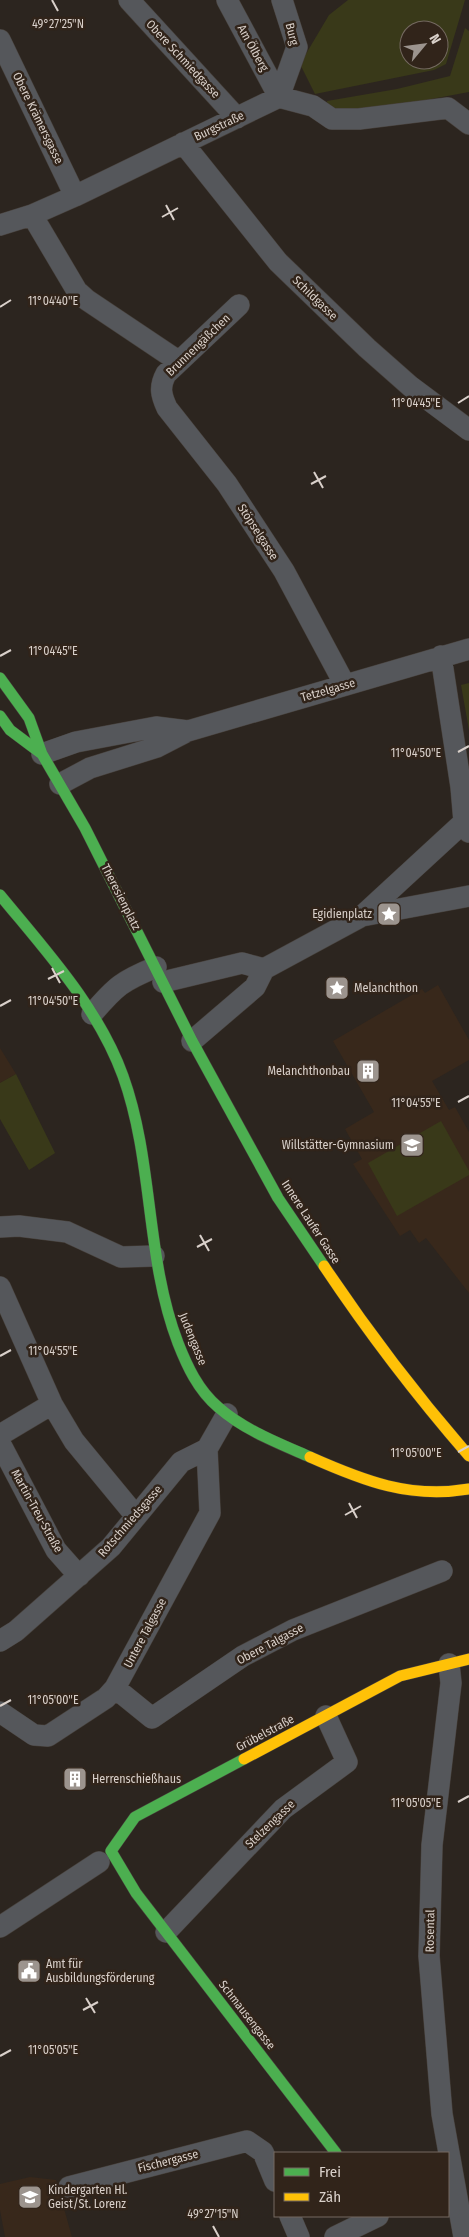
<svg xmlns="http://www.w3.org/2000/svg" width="469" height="2237" font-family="'Fira Sans Condensed',sans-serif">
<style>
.built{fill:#38281b}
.green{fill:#393919;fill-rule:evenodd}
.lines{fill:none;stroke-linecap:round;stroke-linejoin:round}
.street-casing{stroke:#47403b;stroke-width:22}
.fast-casing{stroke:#47403b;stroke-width:12}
.slow-casing{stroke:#47403b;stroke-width:12}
.street{stroke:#55575b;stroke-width:21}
.fast{stroke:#4caf50;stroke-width:11}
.slow{stroke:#ffc107;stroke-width:11}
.ticks{fill:none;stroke:#d9d0ca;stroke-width:2}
.labels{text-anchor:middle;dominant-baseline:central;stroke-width:5;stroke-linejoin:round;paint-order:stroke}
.street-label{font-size:12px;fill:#d9d0ca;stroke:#31241a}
.poi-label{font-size:12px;fill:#d9d0ca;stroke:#31241a;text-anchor:start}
.ticks-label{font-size:12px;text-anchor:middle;fill:#d9d0ca;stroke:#31241a;stroke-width:5;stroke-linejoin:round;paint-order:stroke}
</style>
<rect width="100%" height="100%" fill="#2c251f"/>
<path class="built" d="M438 985 469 1040V1060L432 1081 449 1110 455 1107 469 1132V1293L426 1238 419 1243 410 1230 400 1236 353 1164 362 1159 345 1129 374 1112 333 1041 422 989 425 993Z
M0 1048 16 1074 0 1083Z
M30 2177 56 2180 72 2237H5L0 2210V2184Z"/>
<path class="green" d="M348 0H465L446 64 434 70 315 94 300 64 329 15ZM409 30H439V60H409Z
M465 28 469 31V92L372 110 328 111 327 101 397 89 450 76Z
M469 683V730L461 685Z
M16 1074 55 1153 29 1170 0 1119V1083Z
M441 1121 469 1171V1175L397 1216 368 1163Z"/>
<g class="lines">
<g class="street-casing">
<path id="street" d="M129 0 237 118
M227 0 279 97
M0 40 75 196
M279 97 297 47 282 0
M183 143 278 262 367 348 410 386 469 430
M32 215 77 291 87 300 178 361
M0 225 32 215 75 196 279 97 313 106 332 119H359L448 108 469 124
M239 305 166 374C159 387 161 395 167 408L227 484 284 571 345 685
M441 656 461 787 464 822 469 832
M42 754 76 742 156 727 188 731
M60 784 90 768 157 747 188 731 469 649
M464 822 362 916 469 896
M264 969 362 916
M163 982 242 963 264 969 255 987 192 1041
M92 1014C116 986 122 981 156 967
M0 1227 19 1226 67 1232 121 1257 154 1256
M0 1287 52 1404 74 1441 135 1515
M0 1435 52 1404
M0 1443 56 1550 79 1576
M0 1641 16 1631 111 1547 181 1462 207 1449 227 1414
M449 1664 451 1683 432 1845 429 1956 442 2114 464 2237
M115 1688 152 1718 243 1656 293 1630 442 1571
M0 1712 34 1735 48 1736 106 1698 115 1688 210 1513 207 1449
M0 1927 99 1862
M166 1932 283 1809 347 1762 326 1716
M69 2187 247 2141 263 2152 275 2181
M290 2216 299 2237
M335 2237 378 2216"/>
</g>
<g class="fast-casing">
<path id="fast" d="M0 678 29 718 42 754 85 828 192 1041 278 1198 324 1266
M0 716 10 730 42 754
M0 895C46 951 98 1007 123 1076 154 1162 145 1257 178 1343 187 1366 198 1390 218 1407 244 1430 278 1443 310 1457
M244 1759 135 1817 111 1851 136 1893 336 2153"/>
</g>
<g class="slow-casing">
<path id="slow" d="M324 1266C368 1332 417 1396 469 1456
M310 1457C364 1481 410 1499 469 1489
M244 1759 400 1676 469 1659"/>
</g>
<use href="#street" class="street"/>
<use href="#fast" class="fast"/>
<use href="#slow" class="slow"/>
</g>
<path class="ticks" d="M52 0 58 11M166 205 174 220M162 217 178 208M0 307 11 300M458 403 469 396M314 472 323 488M311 484 326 476M0 656 11 650M458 752 469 746M52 968 60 983M48 979 64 971M0 1006 11 1000M458 1102 469 1096M200 1235 209 1251M197 1247 212 1239M0 1356 11 1350M458 1452 469 1446M349 1503 357 1518M345 1515 361 1506M0 1706 11 1700M458 1802 469 1796M86 1998 95 2013M83 2010 98 2002M0 2056 11 2050M213 2226 219 2237"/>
<defs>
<g id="sight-square" transform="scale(1.25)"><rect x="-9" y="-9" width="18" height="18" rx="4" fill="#9c948e" stroke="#31241a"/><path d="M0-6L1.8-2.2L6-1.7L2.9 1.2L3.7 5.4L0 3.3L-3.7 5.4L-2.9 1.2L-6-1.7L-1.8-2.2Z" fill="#fff"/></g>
<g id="building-square" transform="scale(1.25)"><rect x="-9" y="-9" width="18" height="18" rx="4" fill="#9c948e" stroke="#31241a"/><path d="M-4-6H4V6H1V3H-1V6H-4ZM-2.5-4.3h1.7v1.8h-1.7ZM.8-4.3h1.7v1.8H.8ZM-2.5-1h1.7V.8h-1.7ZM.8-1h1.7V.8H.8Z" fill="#fff"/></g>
<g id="school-square" transform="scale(1.25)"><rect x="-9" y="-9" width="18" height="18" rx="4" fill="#9c948e" stroke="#31241a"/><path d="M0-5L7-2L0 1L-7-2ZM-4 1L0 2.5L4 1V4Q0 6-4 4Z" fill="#fff"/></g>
<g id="civic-square" transform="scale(1.25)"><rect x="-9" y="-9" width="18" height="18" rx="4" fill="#9c948e" stroke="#31241a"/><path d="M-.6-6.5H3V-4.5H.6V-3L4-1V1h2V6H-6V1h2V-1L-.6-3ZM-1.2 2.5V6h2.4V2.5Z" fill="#fff"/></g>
</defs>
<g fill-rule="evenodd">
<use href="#sight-square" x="389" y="914"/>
<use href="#sight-square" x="337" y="988"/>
<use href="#building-square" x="368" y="1071"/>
<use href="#school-square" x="412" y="1145"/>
<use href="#building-square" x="75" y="1779"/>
<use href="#civic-square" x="29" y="1971"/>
<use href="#school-square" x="30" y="2197"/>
</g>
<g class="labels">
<g class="street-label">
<text transform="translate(292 34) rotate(76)">Burg</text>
<text transform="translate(253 48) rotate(61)">Am Ölberg</text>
<text transform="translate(183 59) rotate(47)">Obere Schmiedgasse</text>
<text transform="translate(38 118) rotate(64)">Obere Krämersgasse</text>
<text transform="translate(219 126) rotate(-25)">Burgstraße</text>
<text transform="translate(315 298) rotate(44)">Schildgasse</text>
<text transform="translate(198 345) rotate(-44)">Brunnengäßchen</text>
<text transform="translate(258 532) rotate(57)">Stöpselgasse</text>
<text transform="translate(328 690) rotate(-16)">Tetzelgasse</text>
<text transform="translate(121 897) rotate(63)">Theresienplatz</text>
<text transform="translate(311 1222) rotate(57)">Innere Laufer Gasse</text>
<text transform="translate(193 1339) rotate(68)">Judengasse</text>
<text transform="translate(37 1511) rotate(61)">Martin-Treu-Straße</text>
<text transform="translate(130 1521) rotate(-49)">Rotschmiedsgasse</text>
<text transform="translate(145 1633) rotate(-62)">Untere Talgasse</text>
<text transform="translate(270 1644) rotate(-28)">Obere Talgasse</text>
<text transform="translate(265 1733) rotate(-28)">Grübelstraße</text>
<text transform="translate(270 1824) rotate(-44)">Stelzengasse</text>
<text transform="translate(430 1931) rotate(-89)">Rosental</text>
<text transform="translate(247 2015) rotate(52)">Schmausengasse</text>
<text transform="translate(168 2161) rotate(-14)">Fischergasse</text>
</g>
<g class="poi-label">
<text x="372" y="914" text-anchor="end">Egidienplatz</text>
<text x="354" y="988">Melanchthon</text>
<text x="350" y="1071" text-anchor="end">Melanchthonbau</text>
<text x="394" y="1145" text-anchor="end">Willstätter-Gymnasium</text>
<text x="92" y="1779">Herrenschießhaus</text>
<text x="46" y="1964">Amt für<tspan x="46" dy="14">Ausbildungsförderung</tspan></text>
<text x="48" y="2190">Kindergarten Hl.<tspan x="48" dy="14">Geist/St. Lorenz</tspan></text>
</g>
</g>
<g class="ticks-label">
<text x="58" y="28">49°27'25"N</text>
<text x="53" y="305">11°04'40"E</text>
<text x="416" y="407">11°04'45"E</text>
<text x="53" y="655">11°04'45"E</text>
<text x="416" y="757">11°04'50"E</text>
<text x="53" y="1005">11°04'50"E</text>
<text x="416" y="1107">11°04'55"E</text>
<text x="53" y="1355">11°04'55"E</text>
<text x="416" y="1457">11°05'00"E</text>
<text x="53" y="1704">11°05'00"E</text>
<text x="416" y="1807">11°05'05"E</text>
<text x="53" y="2054">11°05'05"E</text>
<text x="213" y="2218">49°27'15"N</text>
</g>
<rect x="274" y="2152" width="175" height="65" fill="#31241a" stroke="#746960"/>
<rect x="284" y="2168" width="25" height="8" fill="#4caf50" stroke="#746960"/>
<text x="319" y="2177" font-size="15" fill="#d9d0ca">Frei</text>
<rect x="284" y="2193" width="25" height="8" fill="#ffc107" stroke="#746960"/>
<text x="319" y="2202" font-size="15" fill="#d9d0ca">Zäh</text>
<g transform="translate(424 45) rotate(61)"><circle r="24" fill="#31241a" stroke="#746960"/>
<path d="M0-4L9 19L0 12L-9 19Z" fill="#9c948e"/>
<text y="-8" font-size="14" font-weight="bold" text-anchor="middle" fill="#d9d0ca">N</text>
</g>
</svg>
